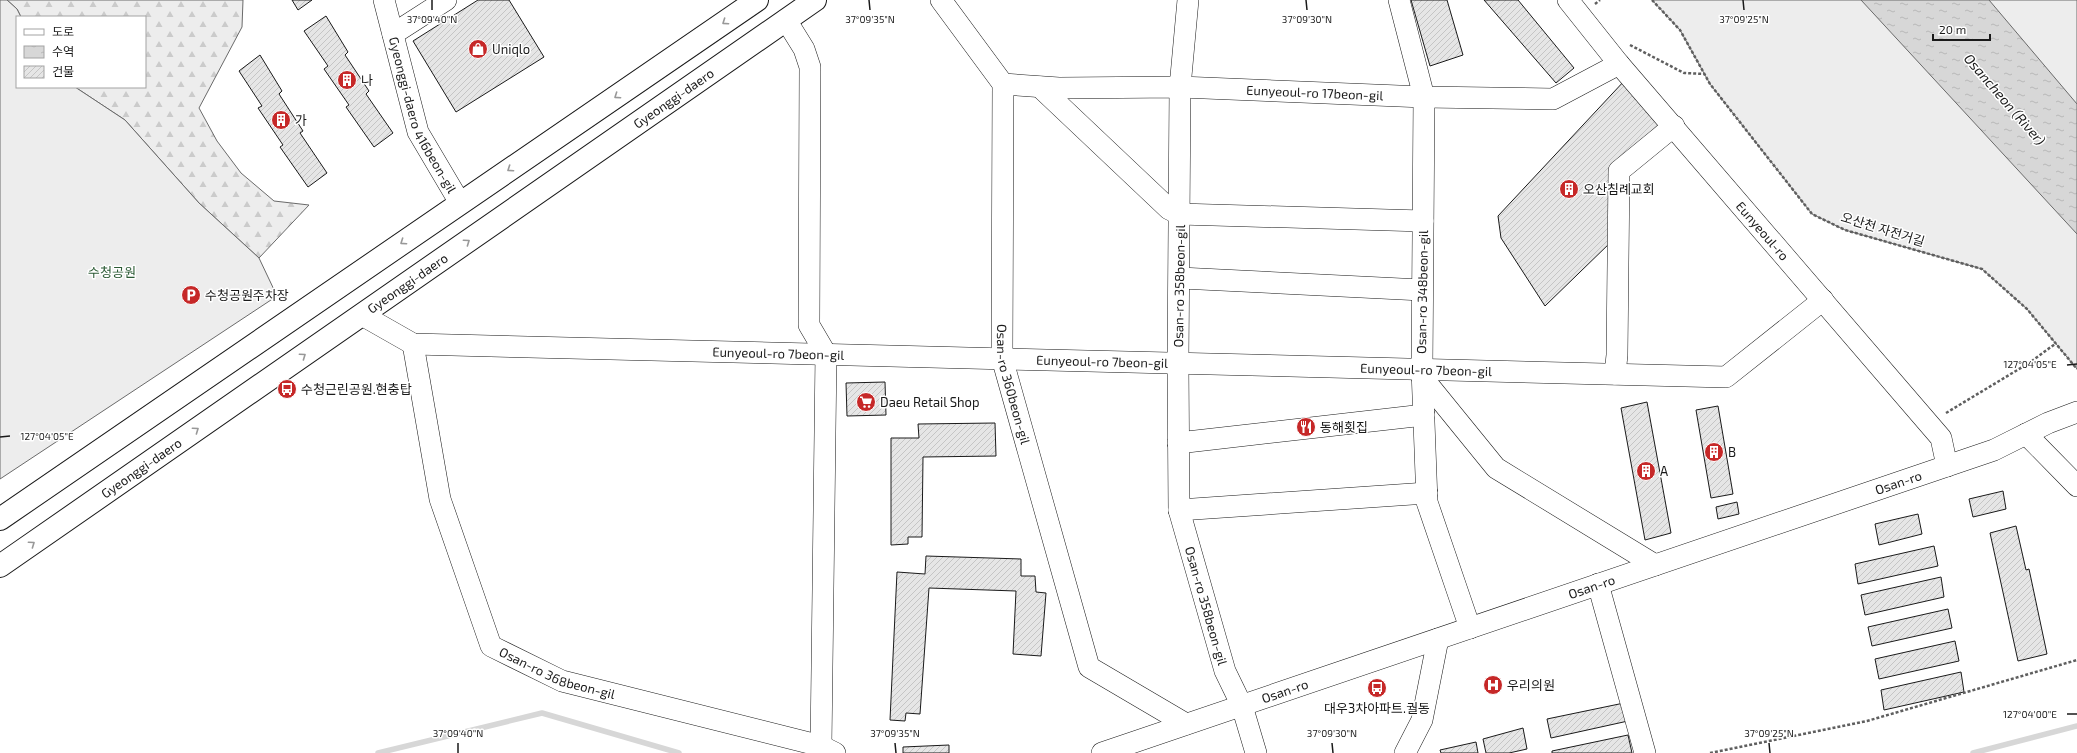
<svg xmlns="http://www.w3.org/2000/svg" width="2077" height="753" font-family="'Exo 2','Noto Sans KR',sans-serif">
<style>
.forest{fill:url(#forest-firs);stroke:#6a6a6a}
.built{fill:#ededed;stroke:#6a6a6a}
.water{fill:url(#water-ripples);stroke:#6a6a6a}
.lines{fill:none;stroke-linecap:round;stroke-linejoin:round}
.stream{stroke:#d7d7d7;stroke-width:5.5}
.building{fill:url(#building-hatch);stroke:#1a1a1a}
.minor-casing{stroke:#1a1a1a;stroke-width:22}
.major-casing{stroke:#1a1a1a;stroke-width:24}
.path{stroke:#5f5f5f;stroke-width:2.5;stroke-dasharray:3 2;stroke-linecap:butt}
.minor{stroke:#fff;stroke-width:21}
.major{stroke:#fff;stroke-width:22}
.oneway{stroke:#989898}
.ticks{fill:none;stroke:#1a1a1a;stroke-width:1.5}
.labels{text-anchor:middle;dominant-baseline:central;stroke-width:3;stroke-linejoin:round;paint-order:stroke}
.poi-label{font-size:13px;fill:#1a1a1a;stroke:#fff;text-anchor:start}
.street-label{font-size:13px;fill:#1a1a1a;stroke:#fff}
.park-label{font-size:13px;fill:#2b5a34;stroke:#fff}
.water-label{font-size:14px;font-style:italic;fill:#1a1a1a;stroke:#fff}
.ticks-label{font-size:10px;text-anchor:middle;fill:#1a1a1a;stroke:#fff;stroke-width:3;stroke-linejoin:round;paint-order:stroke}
</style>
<defs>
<pattern id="forest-firs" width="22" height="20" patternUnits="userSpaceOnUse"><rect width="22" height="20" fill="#ededed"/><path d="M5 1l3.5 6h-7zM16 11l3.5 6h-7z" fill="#cbcbcb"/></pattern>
<pattern id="water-ripples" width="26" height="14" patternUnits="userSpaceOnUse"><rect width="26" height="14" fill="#d7d7d7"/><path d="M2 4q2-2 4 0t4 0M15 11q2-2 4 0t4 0" fill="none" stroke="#b8b8b8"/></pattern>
<pattern id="building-hatch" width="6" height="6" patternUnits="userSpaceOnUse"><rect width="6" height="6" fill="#e6e6e6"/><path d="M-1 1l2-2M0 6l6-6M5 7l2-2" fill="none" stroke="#c5c5c5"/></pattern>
</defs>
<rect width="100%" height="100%" fill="#fff"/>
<path class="forest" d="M7 0H243L242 27 199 108 217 141 241 173 274 201 309 205 259 258 199 203 125 120 75 87H145V17H21L17 9Z"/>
<path class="built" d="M0 0H7L17 9 21 17H17V87H75L125 120 199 203 259 258 277 296 0 479Z
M1652 0H2077V369L2027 309 1982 269 1845 230 1812 214 1710 84 1680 30Z"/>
<path class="water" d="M1861 0H1989L2077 104V234Z"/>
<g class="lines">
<path class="stream" d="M378 753 542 713 679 753
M1973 753 2077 726"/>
</g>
<path class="building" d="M292 0H312L298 10Z
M478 0H509L544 57 456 112 413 41Z
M1411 0H1447L1463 55 1430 66Z
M1484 0H1518L1574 68 1556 83Z
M326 16 348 52 345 55 369 91 366 94 393 133 374 147 346 107 349 105 324 69 328 66 304 31Z
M260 55 282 91 279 94 303 131 300 133 327 173 308 187 280 147 283 145 258 108 262 106 239 71Z
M1626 79 1665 120 1616 163 1612 241 1545 306 1501 238 1498 216Z
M885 382 886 415 847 416 846 383Z
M1647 402 1671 533 1645 540 1621 408Z
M1718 406 1733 494 1711 498 1696 410Z
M995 423 996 456 923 457 922 537H908V544L891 545V438H919L918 424Z
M2003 491 2006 509 1973 517 1969 499Z
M1737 502 1739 514 1718 519 1716 507Z
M1918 514 1922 534 1879 545 1875 524Z
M2016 526 2026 570 2029 569 2047 654 2018 661 1990 533Z
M1934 546 1938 566 1858 584 1855 564Z
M926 556 1021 559V576H1035L1036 592 1046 593 1041 656 1013 654 1016 591 929 588 920 714 906 713 905 721 890 720 897 572 925 574Z
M1941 577 1944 597 1865 615 1861 595Z
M1948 609 1952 628 1872 646 1868 627Z
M1955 641 1959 661 1879 679 1875 659Z
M1961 672 1964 692 1884 710 1881 690Z
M1624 703 1628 721 1551 738 1547 719Z
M1523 728 1527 749 1509 753H1486L1483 739Z
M1628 735 1632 753H1552V751Z
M1476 742 1478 753H1441L1440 750Z
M949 745V753H903V747Z"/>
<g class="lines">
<g class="minor-casing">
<g id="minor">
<path id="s1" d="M384 0 418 132 460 203"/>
<path id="s2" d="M941 0 1003 84 1002 358 1089 667 1186 724"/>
<path id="s3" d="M1188 0 1180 87 1178 363 1179 510 1225 671 1242 706 1256 753"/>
<path d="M1399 0 1424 97 1422 369 1427 502 1470 628"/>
<path id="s4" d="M1568 0 1619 64 1941 438 1947 466"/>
<path d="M786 20 804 49 810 67 809 325 826 354 821 746"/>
<path d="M393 34 446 0"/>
<path id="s5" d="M1003 84 1059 88 1180 87 1424 97 1553 99 1619 64"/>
<path d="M1040 87 1169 209 1179 214 1423 221"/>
<path d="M1180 278 1422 290"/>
<path id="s6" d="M362 315 413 344 1726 377 1823 300"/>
<path id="s7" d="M413 344 440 499 491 646 562 681 821 746 835 753"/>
<path d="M1615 374 1617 355 1619 171 1674 126"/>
<path d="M1422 377 1496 468 1655 565"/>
<path d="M2026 434 2077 486"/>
<path d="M1178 443 1424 415"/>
<path d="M1179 510 1427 493"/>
<path d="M1598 584 1645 753"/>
<path id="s8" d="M1102 753 1994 450 2048 423 2077 412"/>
<path d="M1405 753 1422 720 1438 639"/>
</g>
</g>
<g class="major-casing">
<g id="major">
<path d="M0 519 757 0"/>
<path id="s9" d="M0 566 815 0"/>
</g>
</g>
<path class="path" d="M1652 0 1680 30 1710 84 1812 214 1845 230 1982 269 2027 309 2077 369
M1595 4 1600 0
M1630 45 1684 73 1704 74
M1946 413 2029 363 2055 344
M1710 753 1867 721 2077 660"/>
<use href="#minor" class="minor"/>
<use href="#major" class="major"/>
</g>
<defs><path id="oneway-chevron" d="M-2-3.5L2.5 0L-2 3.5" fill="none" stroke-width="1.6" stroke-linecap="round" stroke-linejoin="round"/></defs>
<g class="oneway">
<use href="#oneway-chevron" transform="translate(725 22) rotate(146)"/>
<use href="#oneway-chevron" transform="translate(617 96) rotate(146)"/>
<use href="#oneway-chevron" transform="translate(510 169) rotate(146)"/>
<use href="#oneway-chevron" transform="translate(403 242) rotate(146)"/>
<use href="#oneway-chevron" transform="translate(467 242) rotate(-35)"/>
<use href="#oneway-chevron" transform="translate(303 356) rotate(-35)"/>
<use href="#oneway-chevron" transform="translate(196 430) rotate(-35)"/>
<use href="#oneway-chevron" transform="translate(32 544) rotate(-35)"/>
</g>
<path class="ticks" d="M432 0V10M869 0 870 10M1306 0 1307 10M1743 0 1744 10M2067 365 2077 364M0 437 10 436M2067 714H2077M458 743V753M895 743 896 753M1332 743 1333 753M1769 743 1770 753"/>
<defs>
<g id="shop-disc" transform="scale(1)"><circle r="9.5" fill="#c62828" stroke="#fff"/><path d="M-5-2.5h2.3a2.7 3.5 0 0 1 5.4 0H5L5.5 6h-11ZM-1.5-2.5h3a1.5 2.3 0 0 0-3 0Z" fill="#fff"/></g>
<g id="building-disc" transform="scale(1)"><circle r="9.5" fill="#c62828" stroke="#fff"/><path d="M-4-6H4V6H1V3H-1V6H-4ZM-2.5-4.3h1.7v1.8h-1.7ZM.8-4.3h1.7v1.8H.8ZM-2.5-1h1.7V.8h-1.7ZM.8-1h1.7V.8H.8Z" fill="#fff"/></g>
<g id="parking-disc" transform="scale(1)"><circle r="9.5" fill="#c62828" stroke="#fff"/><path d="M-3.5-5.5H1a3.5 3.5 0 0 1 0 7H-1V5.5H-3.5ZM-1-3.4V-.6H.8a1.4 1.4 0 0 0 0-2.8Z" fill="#fff"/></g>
<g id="bus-disc" transform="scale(1)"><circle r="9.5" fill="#c62828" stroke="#fff"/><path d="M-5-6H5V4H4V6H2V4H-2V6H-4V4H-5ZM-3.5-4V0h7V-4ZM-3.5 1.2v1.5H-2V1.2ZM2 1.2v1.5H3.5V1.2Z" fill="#fff"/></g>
<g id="supermarket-disc" transform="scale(1)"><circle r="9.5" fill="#c62828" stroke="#fff"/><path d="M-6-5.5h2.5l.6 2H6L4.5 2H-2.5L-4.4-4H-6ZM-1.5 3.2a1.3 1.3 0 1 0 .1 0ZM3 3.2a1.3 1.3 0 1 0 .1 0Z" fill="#fff"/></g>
<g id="restaurant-disc" transform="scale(1)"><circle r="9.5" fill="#c62828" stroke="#fff"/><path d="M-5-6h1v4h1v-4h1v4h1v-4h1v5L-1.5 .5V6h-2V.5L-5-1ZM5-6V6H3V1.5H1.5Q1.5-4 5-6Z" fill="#fff"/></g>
<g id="hospital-disc" transform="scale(1)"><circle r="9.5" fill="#c62828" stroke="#fff"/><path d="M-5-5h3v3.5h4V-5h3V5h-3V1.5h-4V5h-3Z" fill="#fff"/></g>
</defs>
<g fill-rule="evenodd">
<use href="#shop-disc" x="478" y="49"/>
<use href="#building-disc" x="347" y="80"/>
<use href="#building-disc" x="281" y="120"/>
<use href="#building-disc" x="1569" y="189"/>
<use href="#parking-disc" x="191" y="295"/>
<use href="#bus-disc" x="287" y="389"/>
<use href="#supermarket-disc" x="866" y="402"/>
<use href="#restaurant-disc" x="1306" y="427"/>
<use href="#building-disc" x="1714" y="452"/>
<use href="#building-disc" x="1646" y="471"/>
<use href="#hospital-disc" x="1493" y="685"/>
<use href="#bus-disc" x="1377" y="688"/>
</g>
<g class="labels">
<g class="poi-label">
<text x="492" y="49">Uniqlo</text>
<text x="361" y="80">나</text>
<text x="295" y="120">가</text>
<text x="1583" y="189">오산침례교회</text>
<text x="205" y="295">수청공원주차장</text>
<text x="301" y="389">수청근린공원.현충탑</text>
<text x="880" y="402">Daeu Retail Shop</text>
<text x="1320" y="427">동해횟집</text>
<text x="1728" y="452">B</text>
<text x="1660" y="471">A</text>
<text x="1507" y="685">우리의원</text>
<text x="1377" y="708" text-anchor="middle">대우3차아파트.궐동</text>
</g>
<g class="street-label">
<text stroke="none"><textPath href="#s5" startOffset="312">Eunyeoul-ro 17beon-gil</textPath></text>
<text stroke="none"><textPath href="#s9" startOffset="820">Gyeonggi-daero</textPath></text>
<text stroke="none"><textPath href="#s1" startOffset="122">Gyeonggi-daero 416beon-gil</textPath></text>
<text transform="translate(1883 229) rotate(17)">오산천 자전거길</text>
<text stroke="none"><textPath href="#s4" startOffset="302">Eunyeoul-ro</textPath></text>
<text stroke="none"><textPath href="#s9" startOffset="496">Gyeonggi-daero</textPath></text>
<text transform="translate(1179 286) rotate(-89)">Osan-ro 358beon-gil</text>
<text transform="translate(1422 292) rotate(-89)">Osan-ro 348beon-gil</text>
<text stroke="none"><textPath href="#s6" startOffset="424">Eunyeoul-ro 7beon-gil</textPath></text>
<text stroke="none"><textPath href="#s6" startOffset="748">Eunyeoul-ro 7beon-gil</textPath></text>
<text stroke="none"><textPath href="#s6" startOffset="1072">Eunyeoul-ro 7beon-gil</textPath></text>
<text stroke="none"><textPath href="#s2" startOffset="406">Osan-ro 360beon-gil</textPath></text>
<text stroke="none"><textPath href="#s9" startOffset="172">Gyeonggi-daero</textPath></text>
<text stroke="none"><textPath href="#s8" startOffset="841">Osan-ro</textPath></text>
<text stroke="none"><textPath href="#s8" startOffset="517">Osan-ro</textPath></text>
<text stroke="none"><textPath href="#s3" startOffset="610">Osan-ro 358beon-gil</textPath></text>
<text stroke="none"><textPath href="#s7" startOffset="385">Osan-ro 368beon-gil</textPath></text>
<text stroke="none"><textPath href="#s8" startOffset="193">Osan-ro</textPath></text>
</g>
<g class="park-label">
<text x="112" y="272">수청공원</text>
</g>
<g class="water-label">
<text transform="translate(2005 99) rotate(49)">Osancheon (River)</text>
</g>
</g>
<g class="ticks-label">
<text x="432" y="23">37°09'40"N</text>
<text x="870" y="23">37°09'35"N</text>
<text x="1307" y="23">37°09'30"N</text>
<text x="1744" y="23">37°09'25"N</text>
<text x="2030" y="368">127°04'05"E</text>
<text x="47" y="440">127°04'05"E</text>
<text x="2030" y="718">127°04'00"E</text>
<text x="458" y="737">37°09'40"N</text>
<text x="895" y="737">37°09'35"N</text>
<text x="1332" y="737">37°09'30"N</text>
<text x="1769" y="737">37°09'25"N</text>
</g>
<rect x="16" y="16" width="130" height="72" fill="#ffffff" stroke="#a3a3a3"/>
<rect x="24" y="29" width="20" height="6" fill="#ffffff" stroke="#a3a3a3"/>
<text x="52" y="36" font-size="12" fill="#1a1a1a">도로</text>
<rect x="24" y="46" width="20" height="12" fill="url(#water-ripples)" stroke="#a3a3a3"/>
<text x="52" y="56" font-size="12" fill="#1a1a1a">수역</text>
<rect x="24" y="66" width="20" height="12" fill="url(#building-hatch)" stroke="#a3a3a3"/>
<text x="52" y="76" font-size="12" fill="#1a1a1a">건물</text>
<path d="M1933 34v6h57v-6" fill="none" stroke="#1a1a1a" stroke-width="2"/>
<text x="1939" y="34" font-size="12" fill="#1a1a1a" stroke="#ffffff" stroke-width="3" paint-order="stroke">20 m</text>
</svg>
